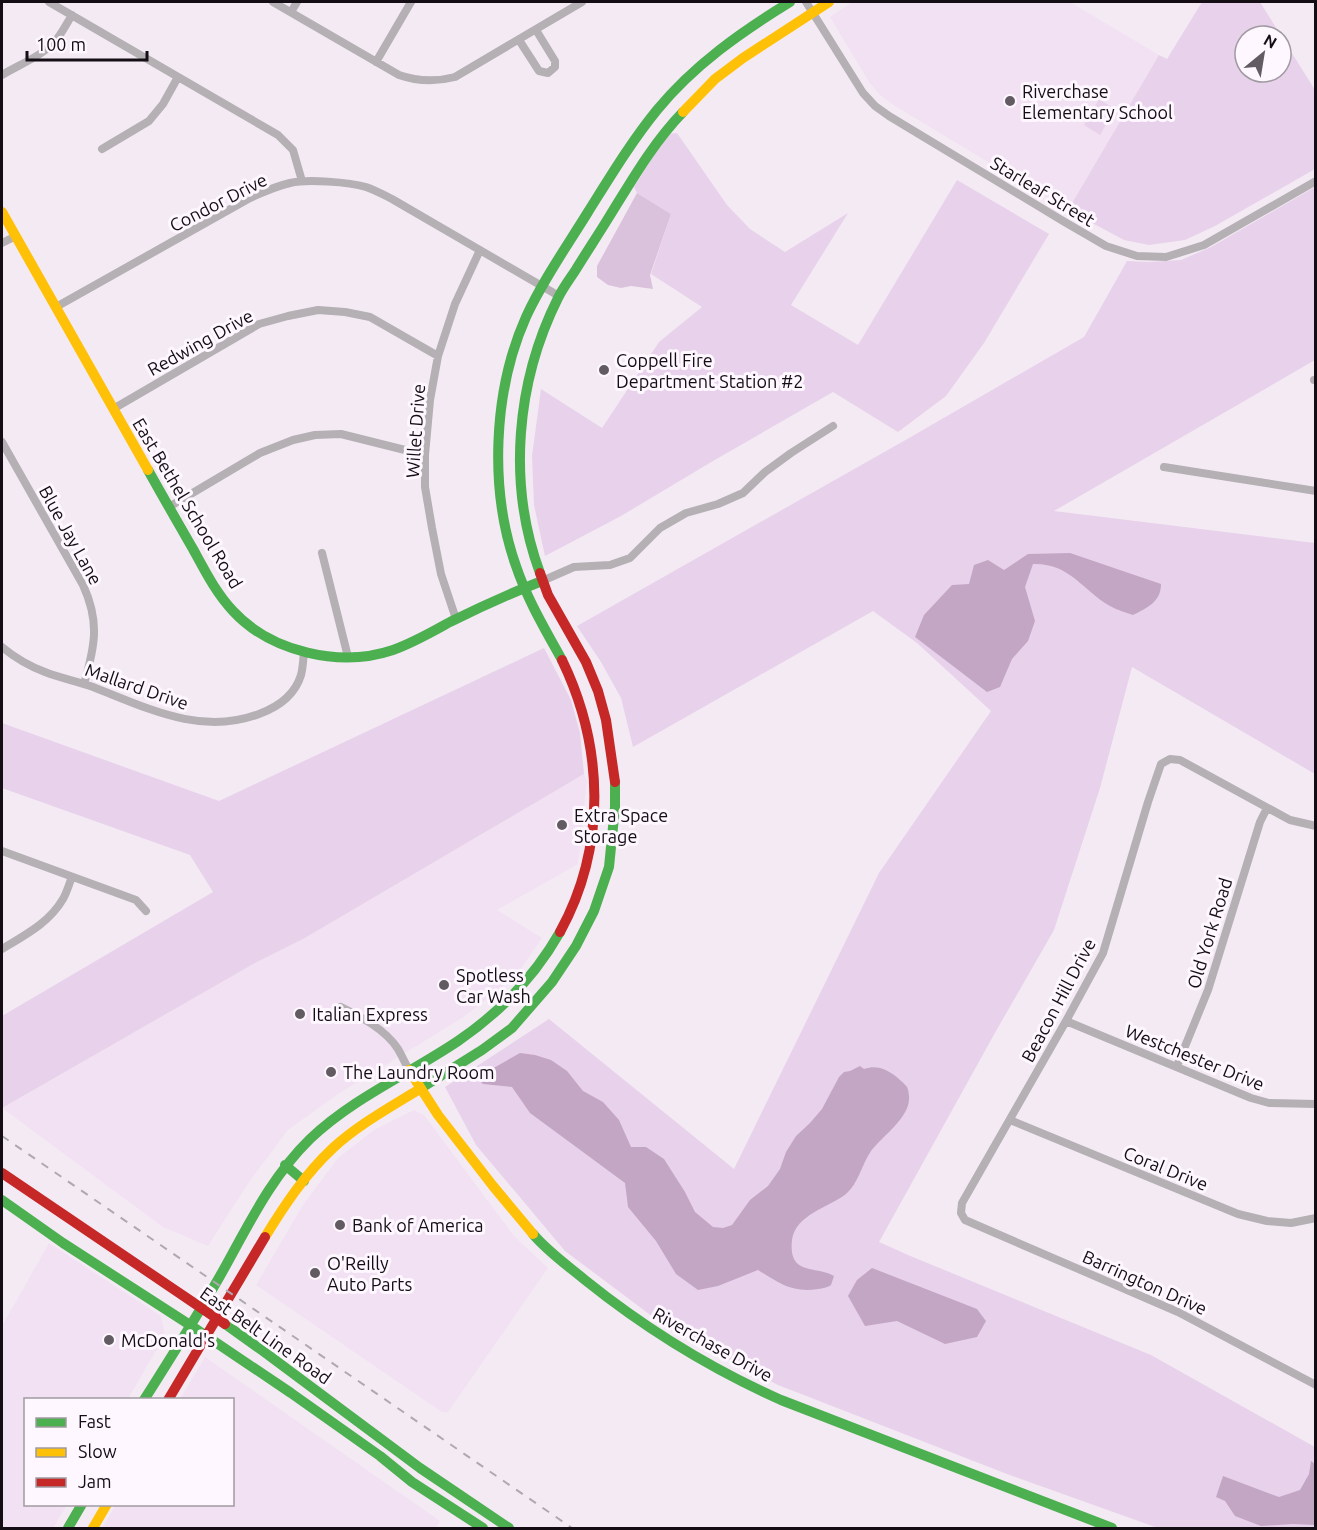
<svg xmlns="http://www.w3.org/2000/svg" width="1317" height="1530" font-family="Ubuntu,sans-serif">
<style>
.built{fill:#f2e1f3}
.green{fill:#e8d1ea;fill-rule:evenodd}
.forest{fill:#dbc2dc}
.water{fill:#c3a6c4}
.lines{fill:none;stroke-linecap:round;stroke-linejoin:round}
.street{stroke:#b4b0b4;stroke-width:8}
.fast{stroke:#4caf50;stroke-width:10}
.slow{stroke:#ffc107;stroke-width:10}
.jam{stroke:#c62828;stroke-width:10}
.rail{stroke:#aea9ae;stroke-width:2;stroke-dasharray:8 8;stroke-linecap:butt}
.poi-dot{fill:#625b62;stroke:#fef7ff;stroke-width:2}
.labels{text-anchor:middle;dominant-baseline:central;stroke-width:6;stroke-linejoin:round;paint-order:stroke}
.poi-label{font-size:18px;fill:#140e14;stroke:#fef7ff;text-anchor:start}
.street-label{font-size:18px;fill:#140e14;stroke:#fef7ff}
</style>
<rect width="100%" height="100%" fill="#f4eaf4"/>
<path class="built" d="M852 2H1070L1159 55 1068 210 895 106 880 95 869 82 830 17Z
M584 774 587 781 578 864 497 910 542 938 516 976 462 1018 338 1094 288 1130 249 1182 208 1246 163 1227 2 1108 255 963 303 939Z
M414 1110 424 1115 514 1236 548 1268 448 1412H442L256 1285 303 1205 338 1158 374 1130Z
M49 1243 161 1316 165 1335 128 1399 26 1400V1504L67 1505 53 1528H2V1326Z
M205 1357 440 1521 436 1528H102L116 1505 232 1504V1400L180 1399Z"/>
<path class="green" d="M1202 2H1260L1315 90V169L1215 226 1185 240 1149 245 1124 240 1068 210 1159 55 1167 59ZM1245 36H1281V72H1245Z
M1099 99 1115 109 1100 135 1084 125Z
M677 133 727 205 750 229 785 252 848 213 791 305 858 345 957 180 1049 234 984 343 946 396 898 432 833 392 713 461 621 516 545 556 534 505 532 456 541 389 602 428 659 342 702 307 651 274 671 214 637 193 634 187 667 134Z
M1315 187V360L1054 511 1315 543V774L1132 667 1100 788 1054 930 996 1031 879 1242 908 1255 1151 1355 1315 1447V1528H1158L1007 1474 778 1385 669 1329 565 1251 476 1145 445 1087 549 1019 734 1169 879 873 991 711 917 643 873 611 633 747 621 698 601 662 577 626 909 438 1084 337 1127 261 1149 262 1181 260 1211 247Z
M544 648 571 700 580 733 584 774 303 939 255 963 2 1108V1016L213 892 190 855 2 788V723L219 801Z"/>
<path class="forest" d="M637 193 671 214 650 275 653 289 631 286 621 288 608 285 597 277V266Z"/>
<path class="water" d="M1070 553 1161 584C1161 602 1147 608 1133 615 1125 612 1117 610 1110 606 1082 590 1070 563 1033 564L1025 587 1035 621 1028 641 1012 659 1000 687 987 692 915 637 924 615 952 585 969 584 974 565 988 560 1004 570 1028 554Z
M520 1053 535 1055 551 1060 567 1071 583 1091 603 1102 619 1120 631 1147H646L664 1159 685 1192 695 1212 713 1227 723 1228 732 1225 750 1200 768 1186 780 1169 786 1152 796 1136 810 1123 822 1109 839 1077 844 1072 850 1071 860 1066 864 1069C876 1065 884 1068 894 1075 896 1076 906 1085 907 1087 908 1088 909 1095 909 1096 911 1117 883 1135 871 1151 862 1164 858 1184 846 1194 829 1207 795 1215 792 1240 788 1276 815 1265 834 1276L831 1285C827 1288 823 1288 818 1289 792 1293 779 1283 758 1270L718 1286 698 1290 676 1274 656 1241 628 1207 625 1183 530 1113 512 1087 483 1084 478 1079 483 1074Z
M872 1268 977 1309 986 1321 977 1337 945 1344 897 1321 865 1326 848 1296 857 1280Z
M1311 1461 1315 1464V1525L1293 1524 1261 1526 1235 1516 1225 1501 1216 1497 1223 1476 1279 1497 1300 1490 1309 1474Z"/>
<g class="lines">
<path class="street" d="M49 2 278 135 293 150 302 181
M273 2 399 75C419 82 436 82 455 77L582 2
M806 2 863 93 875 106 889 116 1063 221 1106 246 1137 256 1166 257 1204 245 1316 181
M291 12 297 2
M519 40 539 71 548 73 555 67V61L536 30
M376 62 411 2
M2 75C20 64 43 56 57 39 63 31 67 23 72 15
M102 149 149 121 163 104 178 77
M2 243 16 236
M56 307 250 198C263 192 277 186 290 183 307 179 349 182 366 187 375 190 384 195 392 199L559 296
M1314 380H1316
M113 409 259 324 288 316 318 310 345 312 370 317 438 356
M2 442 83 585C100 622 95 646 84 684
M1164 467 1316 491
M169 507 260 453 293 440 315 435 341 434 425 455
M322 553 348 657
M542 581 574 567 610 565 630 558 660 528 686 513 718 504 743 493 765 472 791 453 833 426
M456 619 441 574 432 528 425 487V455L430 400 438 356 455 304 480 250
M2 647C14 657 29 666 45 672 60 678 77 681 93 687 147 708 201 736 259 714 278 707 295 695 301 675 303 668 303 660 304 653
M1316 826 1290 820 1180 760 1170 759 1161 764 1148 802 1103 953 1066 1021 962 1203 961 1213 965 1220 1178 1312 1316 1385
M2 851 136 900 146 911
M2 949C25 935 49 923 63 899 67 892 69 884 72 877
M341 1007C361 1017 385 1029 398 1049 402 1056 405 1063 409 1070
M1066 1021 1251 1098 1269 1103 1316 1104
M1177 1066 1208 990 1260 822 1267 808
M1010 1120 1238 1214 1267 1221 1291 1223 1316 1218"/>
<path class="fast" d="M148 470C163 497 178 523 193 549 205 571 216 593 233 611 271 652 340 668 393 650 413 643 432 632 450 622 480 607 511 593 542 581
M540 573C507 484 516 382 558 298 563 288 569 280 575 271 586 253 598 235 609 217 632 180 653 143 683 112
M562 660C545 629 527 599 516 566 489 490 493 391 526 317 543 280 567 246 588 212 610 177 631 142 657 110 694 65 741 32 790 2
M418 1090 482 1050 512 1028 552 982 576 946 594 911 609 867 615 807V782
M285 1165 304 1181
M2 1200 63 1243 190 1325 291 1393 380 1456 412 1482 483 1528
M533 1234C547 1251 567 1265 585 1280 646 1329 709 1368 781 1400L1112 1528
M225 1324 263 1351 420 1468 509 1528
M144 1400C170 1359 196 1318 220 1276 247 1228 270 1178 310 1139 353 1098 409 1074 458 1041 499 1013 535 976 560 932
M68 1528 82 1504"/>
<path class="slow" d="M683 112 715 79 743 58 829 2
M2 212 148 470
M409 1070 438 1115 493 1186 533 1234
M265 1237C284 1206 305 1174 333 1148 358 1125 389 1108 418 1090
M93 1528 107 1504"/>
<path class="jam" d="M540 573 548 595 586 662 598 691 606 720 615 782
M560 932C607 846 604 747 562 660
M2 1173 225 1324
M168 1400 265 1237"/>
<path class="rail" d="M2 1136 572 1528"/>
</g>
<g class="poi-dot">
<circle cx="1010" cy="101" r="6"/>
<circle cx="604" cy="370" r="6"/>
<circle cx="562" cy="825" r="6"/>
<circle cx="444" cy="985" r="6"/>
<circle cx="300" cy="1014" r="6"/>
<circle cx="331" cy="1072" r="6"/>
<circle cx="340" cy="1225" r="6"/>
<circle cx="315" cy="1273" r="6"/>
<circle cx="109" cy="1340" r="6"/>
</g>
<g class="labels">
<g class="poi-label">
<text x="1022" y="91">Riverchase<tspan x="1022" dy="21">Elementary School</tspan></text>
<text x="616" y="360">Coppell Fire<tspan x="616" dy="21">Department Station #2</tspan></text>
<text x="574" y="815">Extra Space<tspan x="574" dy="21">Storage</tspan></text>
<text x="456" y="975">Spotless<tspan x="456" dy="21">Car Wash</tspan></text>
<text x="312" y="1014">Italian Express</text>
<text x="343" y="1072">The Laundry Room</text>
<text x="352" y="1225">Bank of America</text>
<text x="327" y="1263">O'Reilly<tspan x="327" dy="21">Auto Parts</tspan></text>
<text x="121" y="1340">McDonald's</text>
</g>
<g class="street-label">
<text transform="translate(1043 191) rotate(31)">Starleaf Street</text>
<text transform="translate(218 202) rotate(-27)">Condor Drive</text>
<text transform="translate(200 342) rotate(-29)">Redwing Drive</text>
<text transform="translate(415 431) rotate(-86)">Willet Drive</text>
<text transform="translate(188 503) rotate(59)">East Bethel School Road</text>
<text transform="translate(71 535) rotate(61)">Blue Jay Lane</text>
<text transform="translate(137 686) rotate(19)">Mallard Drive</text>
<text transform="translate(1209 933) rotate(-73)">Old York Road</text>
<text transform="translate(1058 1000) rotate(-62)">Beacon Hill Drive</text>
<text transform="translate(1195 1057) rotate(22)">Westchester Drive</text>
<text transform="translate(1166 1168) rotate(22)">Coral Drive</text>
<text transform="translate(1145 1282) rotate(24)">Barrington Drive</text>
<text transform="translate(266 1335) rotate(35)">East Belt Line Road</text>
<text transform="translate(713 1344) rotate(29)">Riverchase Drive</text>
</g>
</g>
<rect width="1317" height="1530" fill="none" stroke="#140e14" stroke-width="6"/>
<rect x="24" y="1398" width="210" height="108" fill="#fef7ff" stroke="#a09aa1" stroke-width="1.5"/>
<rect x="36" y="1418" width="30" height="9" fill="#4caf50" stroke="#a09aa1" stroke-width="1.5"/>
<text x="78" y="1428" font-size="18" fill="#140e14">Fast</text>
<rect x="36" y="1448" width="30" height="9" fill="#ffc107" stroke="#a09aa1" stroke-width="1.5"/>
<text x="78" y="1458" font-size="18" fill="#140e14">Slow</text>
<rect x="36" y="1478" width="30" height="9" fill="#c62828" stroke="#a09aa1" stroke-width="1.5"/>
<text x="78" y="1488" font-size="18" fill="#140e14">Jam</text>
<g transform="translate(1263 54) rotate(30)"><circle r="28" fill="#fef7ff" stroke="#a09aa1" stroke-width="1.5"/>
<path d="M0-4.5L10 22L0 15L-10 22Z" fill="#625b62"/>
<text y="-9" font-size="16" font-weight="bold" text-anchor="middle" fill="#140e14">N</text>
</g>
<path d="M27 51v9h120v-9" fill="none" stroke="#140e14" stroke-width="3"/>
<text x="36" y="51" font-size="18" fill="#140e14" stroke="#fef7ff" stroke-width="4.5" paint-order="stroke">100 m</text>
</svg>
